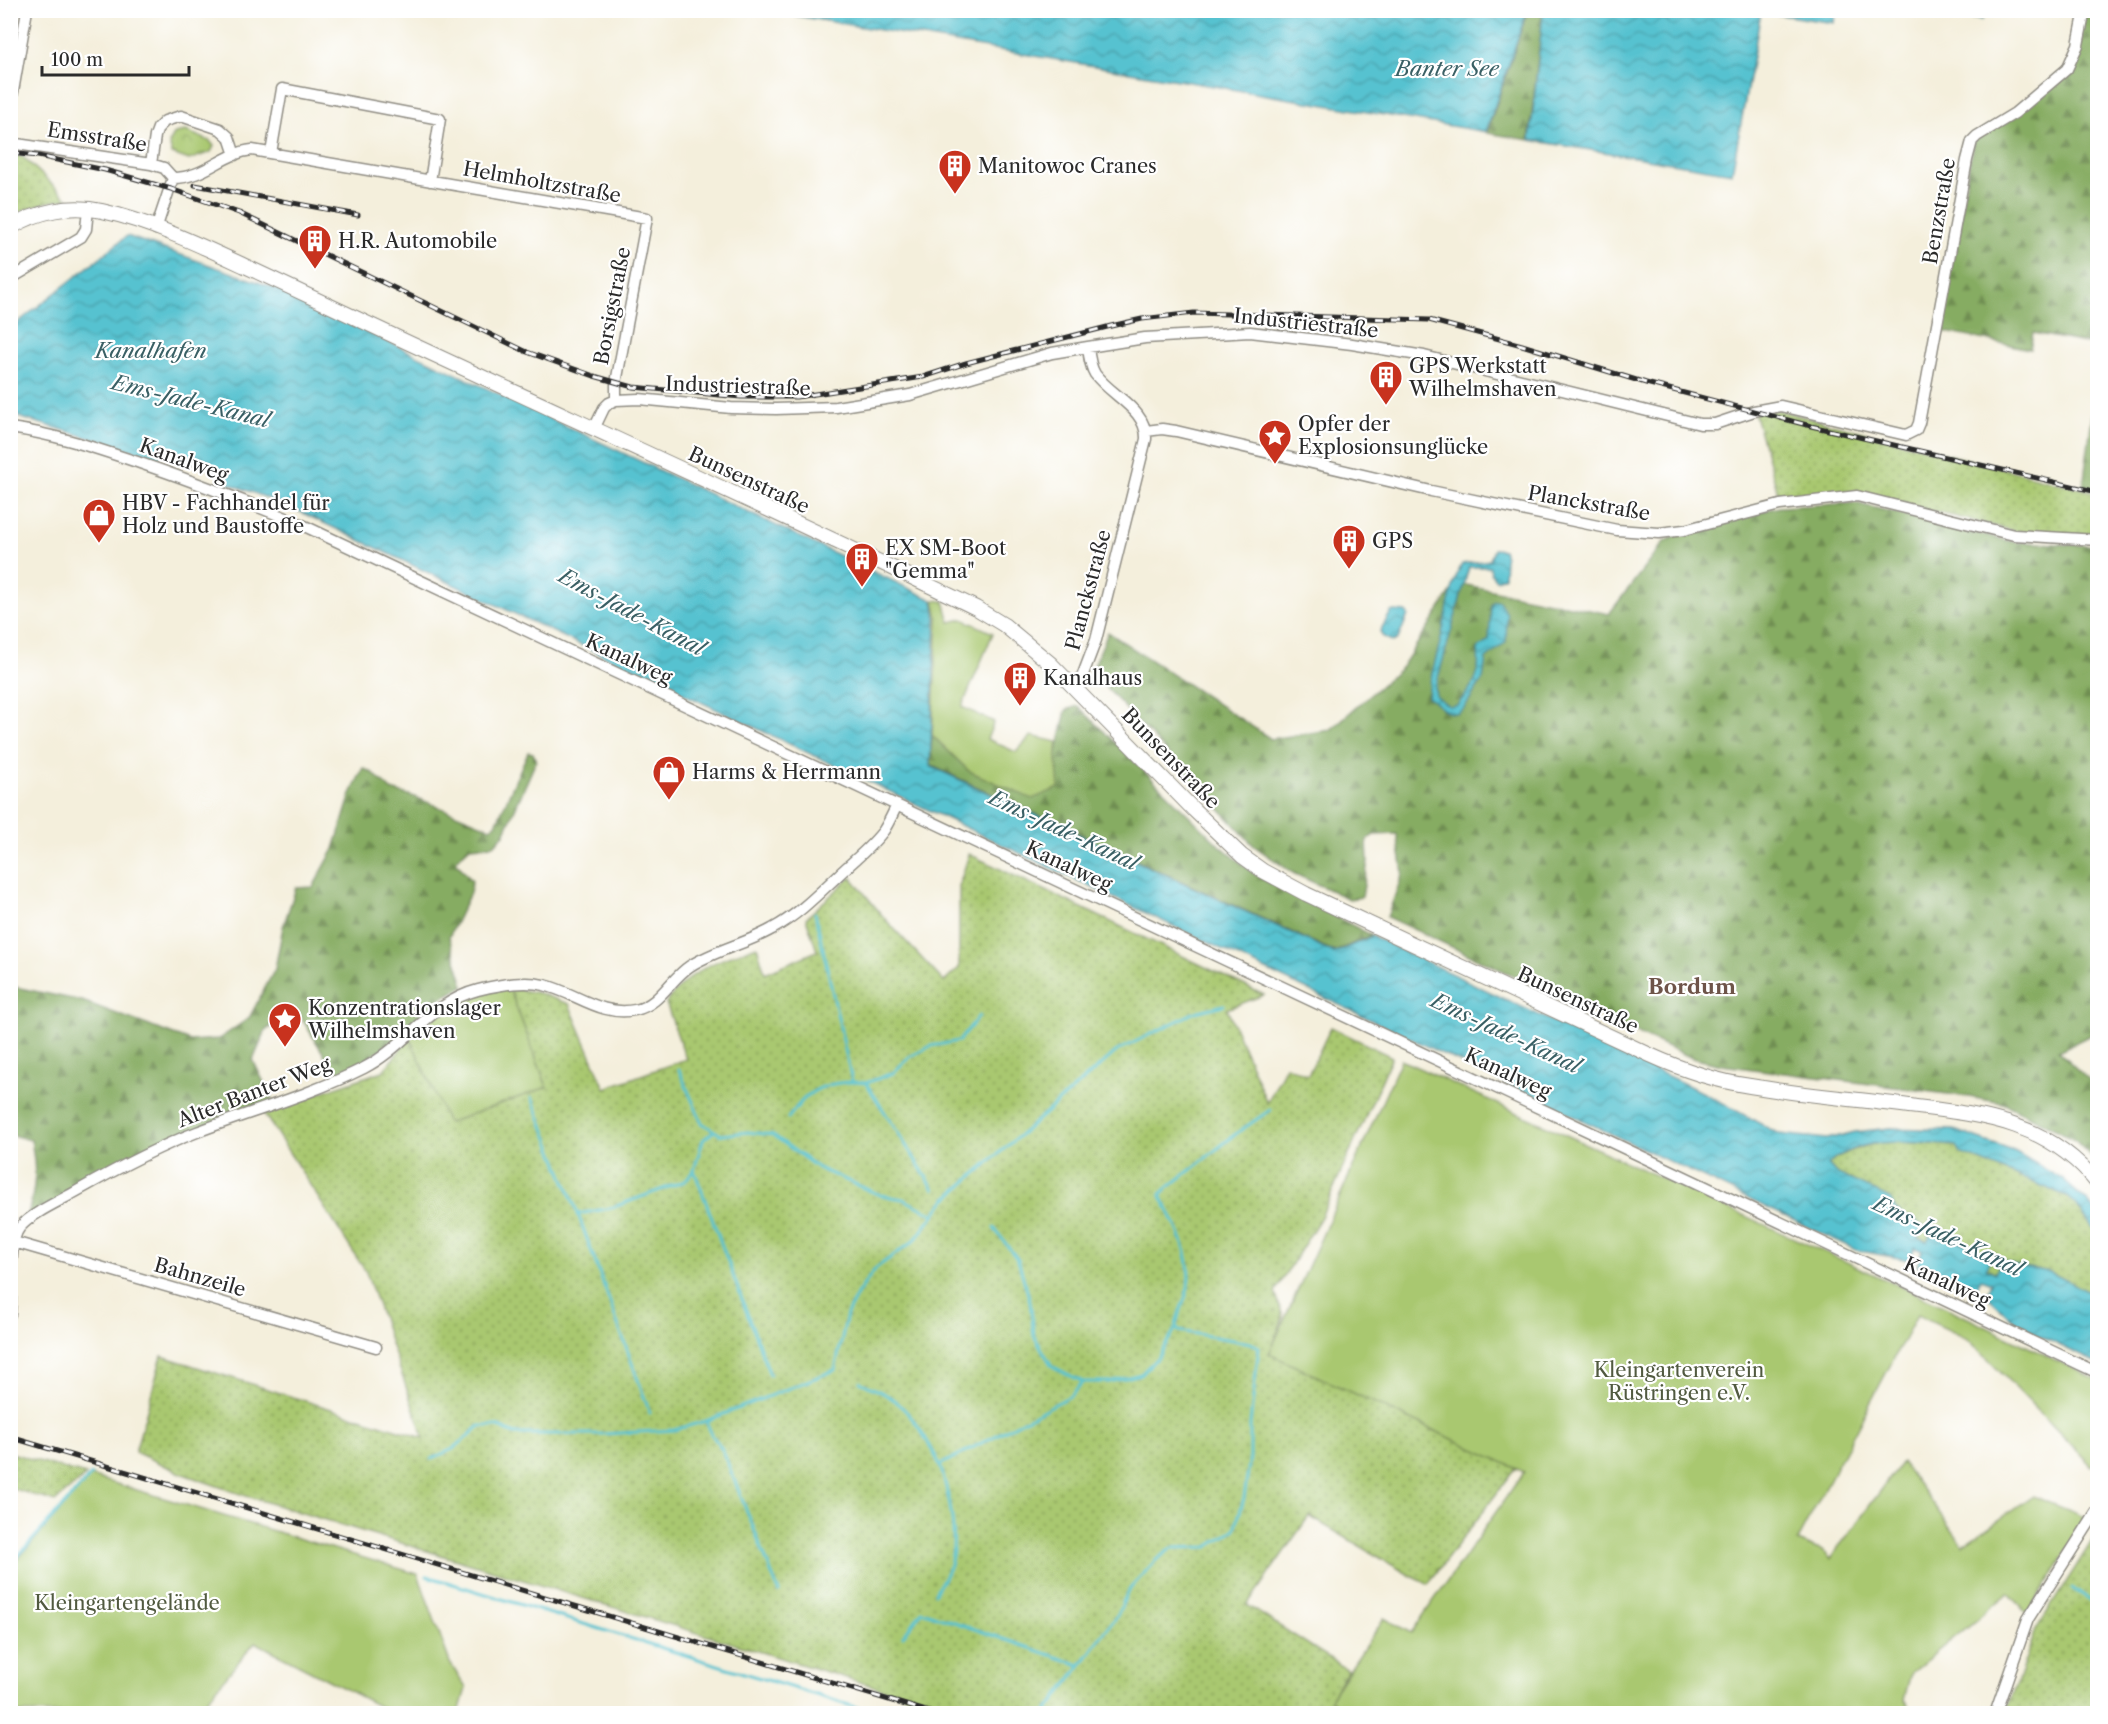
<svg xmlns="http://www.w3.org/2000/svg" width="2108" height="1724" font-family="'Libre Caslon Text',serif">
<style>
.grass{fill:url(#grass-dots);stroke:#6a7a4e;stroke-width:1.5}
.forest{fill:url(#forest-firs);stroke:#586c46;stroke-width:1.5}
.park{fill:url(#park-crowns);stroke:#6a7a4e;stroke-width:1.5}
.garden{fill:#a9c870;stroke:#6a7a4e;stroke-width:1.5}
.water{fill:url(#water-waves);stroke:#41767e;stroke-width:1.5}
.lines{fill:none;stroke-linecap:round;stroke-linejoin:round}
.stream{stroke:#57c2d0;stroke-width:3}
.minor-casing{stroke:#908d84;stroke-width:13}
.tertiary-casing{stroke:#908d84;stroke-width:16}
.minor{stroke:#fff;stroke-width:10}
.tertiary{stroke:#fff;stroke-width:14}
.rail-casing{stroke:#2b2b2b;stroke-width:5}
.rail{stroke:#fff;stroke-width:3;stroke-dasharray:9;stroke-linecap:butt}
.labels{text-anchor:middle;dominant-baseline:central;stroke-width:4.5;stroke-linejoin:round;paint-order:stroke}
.street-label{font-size:20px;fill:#2b2b2b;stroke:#fff}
.poi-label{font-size:20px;fill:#2b2b2b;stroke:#fff;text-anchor:start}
.park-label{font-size:20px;fill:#515a40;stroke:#fff}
.water-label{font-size:21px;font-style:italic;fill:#3a6065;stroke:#fff}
.neighbourhood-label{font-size:21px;font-weight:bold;fill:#6e5449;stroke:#fff}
</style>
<defs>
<pattern id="grass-dots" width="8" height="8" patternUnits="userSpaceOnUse" patternTransform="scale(1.5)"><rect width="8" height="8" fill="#a9c870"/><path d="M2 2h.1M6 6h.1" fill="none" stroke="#8aa35c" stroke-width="1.8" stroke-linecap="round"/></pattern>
<pattern id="forest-firs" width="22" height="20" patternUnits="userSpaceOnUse" patternTransform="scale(1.5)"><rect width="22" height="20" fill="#86ac62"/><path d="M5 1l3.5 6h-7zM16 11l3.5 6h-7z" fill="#6e8c51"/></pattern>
<pattern id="park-crowns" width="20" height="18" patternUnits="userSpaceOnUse" patternTransform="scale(1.5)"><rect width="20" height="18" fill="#a9c870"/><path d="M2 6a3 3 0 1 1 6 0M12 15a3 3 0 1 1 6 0" fill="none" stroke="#8aa35c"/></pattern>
<pattern id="water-waves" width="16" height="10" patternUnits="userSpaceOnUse" patternTransform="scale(1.5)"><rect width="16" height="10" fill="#57c2d0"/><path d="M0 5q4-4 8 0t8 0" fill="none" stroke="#489ea9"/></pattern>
</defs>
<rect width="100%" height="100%" fill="#fff"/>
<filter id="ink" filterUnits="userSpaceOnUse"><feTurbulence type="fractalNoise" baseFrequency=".0167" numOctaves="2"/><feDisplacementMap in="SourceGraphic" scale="12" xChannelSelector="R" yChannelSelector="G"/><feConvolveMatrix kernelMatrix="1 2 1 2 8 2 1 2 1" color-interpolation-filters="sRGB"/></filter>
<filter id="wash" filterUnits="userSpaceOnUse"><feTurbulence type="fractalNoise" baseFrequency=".008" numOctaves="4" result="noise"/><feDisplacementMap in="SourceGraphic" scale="24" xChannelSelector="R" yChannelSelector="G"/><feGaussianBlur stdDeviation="1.35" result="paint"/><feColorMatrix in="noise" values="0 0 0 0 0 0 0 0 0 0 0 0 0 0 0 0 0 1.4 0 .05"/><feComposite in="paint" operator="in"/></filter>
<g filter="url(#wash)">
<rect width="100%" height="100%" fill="#f4efdc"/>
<path class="grass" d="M11 155 23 157 68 199 48 202 11 215Z
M1778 410 2097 493V536L2015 531 1857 493 1780 500 1754 412Z
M969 854 1264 995 1227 1009 1267 1103 1286 1066 1308 1075 1331 1027 1392 1057 1321 1217 1275 1292 1283 1317 1270 1354 1516 1468 1428 1584 1411 1576 1309 1516 1247 1605 1348 1670 1330 1699 1348 1710 1345 1713 965 1714 243 1495 183 1474 135 1452 162 1356 424 1438 366 1272 263 1112 383 1071 410 1038 547 1087 509 988 539 993 569 1004 605 1088 686 1059 666 1003C691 968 719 960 757 946L765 973 817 951 806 918 851 877 886 920 944 982 959 968V886Z
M1888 1141 1956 1146 1960 1153 2067 1196 2076 1204 2097 1234V1296L2050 1272 2023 1267 2002 1260 1996 1273 1986 1268 1991 1256 1933 1229 1927 1241 1918 1237 1923 1226 1895 1210 1890 1198 1836 1173 1828 1164C1846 1149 1865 1146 1888 1141Z
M10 1453H11L86 1475 55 1502 11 1488Z
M2097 1533V1713H2006L2036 1630Z"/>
<path class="forest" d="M1528 10 1543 13 1529 140 1487 133Z
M2087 11H2097V345L2033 333 2030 349 1940 331 1973 142 2067 73Z
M2097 378 2098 490H2097L2083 487Z
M1855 503 2013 542 2097 546V1032L2058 1051 2097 1088V1163L2076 1141 2044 1123 2003 1103 1963 1096 1722 1065 1692 1058 1387 917 1403 873 1397 834 1374 835 1367 840 1368 861 1362 897 1349 899 1293 873 1254 846 1102 683 1093 668 1108 632 1271 739 1330 730 1402 667 1457 583 1609 614 1664 542 1688 529 1779 507Z
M1078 706 1217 843 1257 876 1371 935 1335 952 930 765 932 735 969 771 1058 770 1055 761 1066 710Z
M528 752 533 753 536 761 504 834 494 845 470 847 457 859 456 862 472 881 470 893 449 937 464 986 439 999 394 1040 353 1070 338 1077 297 1011 266 1030 253 1060 274 1103 148 1147 27 1218C36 1186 37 1173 31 1140L11 1135 10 986 82 1001 190 1041 219 1039 249 1018 275 969 283 927 296 888 313 887 334 849 351 794 363 768 373 773 391 790 412 796 490 828 496 824Z"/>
<path class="park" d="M186 131 210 141 214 146 211 152 189 160 172 154 169 143 175 133Z"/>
<path class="garden" d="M934 600 944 601 950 622 963 619 993 633 962 707 994 722 987 739 1016 752 1031 736 1058 742C1055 759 1058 772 1059 788L1032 799 969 771 932 735 938 618Z
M509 988 547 1087 448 1123 410 1038 445 1009 475 993Z
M1401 1060 1926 1298 2097 1380V1462L2092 1466 1968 1339 1917 1315 1797 1541 1822 1551 1830 1559 1902 1462 1963 1545 2033 1496 2088 1518 2027 1614 2009 1593 1911 1673 1904 1699 1912 1713H1345L1347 1710 1330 1699 1384 1618 1411 1633 1524 1472 1269 1354Z
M90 1476 418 1574 450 1663 466 1688 459 1713H392L255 1642 196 1713H11V1567Z"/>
<path class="water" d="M767 11 1527 10V11L1486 132Z
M1813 11 1835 15 1834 23 1761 12 1732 173 1530 140 1543 13 1539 11Z
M1923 11H1984L1982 20Z
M127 236 275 288 933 600 936 618 930 766 1335 953 1372 936 1706 1094 1779 1134 1827 1139 1855 1132 1890 1128 1954 1130 2016 1152 2062 1179 2088 1202 2097 1214V1234L2076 1204 2067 1196 1960 1153 1956 1146C1914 1143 1863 1133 1828 1164L1836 1173 1890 1198 1896 1210 1923 1226 1918 1238 1927 1241 1933 1229 1991 1257 1986 1268 1995 1273 2002 1260 2023 1267 2050 1272 2097 1296V1363L2021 1327 1986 1295 1991 1283 1981 1279 1974 1293 1917 1265 1922 1251 1915 1247 1909 1260 1856 1250 288 506 220 480 222 473 163 451 159 458 11 415V328Z
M1494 549 1503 550 1505 557 1504 577 1496 580 1491 574 1490 567H1469L1435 689 1436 696 1449 706 1457 705C1475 682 1480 680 1478 649L1489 640 1491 605 1494 601H1499L1507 614 1506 642 1486 659 1483 679 1464 708 1457 713H1451L1445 711 1428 697C1429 679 1435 663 1439 646 1446 620 1449 589 1462 564L1490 560Z
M1394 611 1406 612 1408 615 1398 639 1393 642 1382 636 1380 631 1391 612Z"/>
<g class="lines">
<path class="stream" d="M815 913 852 1081
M679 1070 702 1123 721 1135 748 1132 773 1135 818 1168 880 1195 903 1199 933 1214
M866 1083 893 1073 909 1057 931 1046 959 1041 979 1016
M532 1098 578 1214 611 1208 685 1181 694 1170 703 1140 714 1131
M788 1118C794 1111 800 1102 807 1096 823 1083 847 1080 866 1083L934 1189
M694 1170 770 1375
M578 1214 650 1413
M994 1228 1018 1260 1030 1301 1034 1336 1052 1366 1083 1382H1109L1141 1374 1158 1357 1176 1328
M860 1382C870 1387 881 1391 890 1397 913 1413 928 1441 940 1465
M706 1421 712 1435 722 1449 779 1592
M431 1459 453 1449 480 1426H496L515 1434H602L674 1430 706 1421 835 1370 847 1314 858 1293 876 1268 915 1240 945 1200 1117 1051 1195 1012 1224 1005
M10 1565 91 1475
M427 1576 878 1714
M2072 1588 2098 1607
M935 1593C940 1584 947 1574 950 1564 959 1536 948 1492 940 1465L1070 1396 1083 1382
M903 1636 922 1611 1080 1665
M1045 1714 1118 1614 1128 1591 1156 1560 1172 1548 1208 1547 1235 1529 1244 1498 1250 1457V1424L1259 1347 1251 1343 1179 1331 1176 1328C1176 1315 1186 1301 1188 1287 1193 1253 1175 1224 1160 1194L1237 1133 1270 1110"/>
</g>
</g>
<g filter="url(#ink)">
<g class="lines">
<g class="minor-casing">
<path id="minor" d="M10 109 27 10
M10 143 151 164 164 168 173 178
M271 153 282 89 440 119 430 181
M151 164 155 136 158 128 165 121 181 116 220 129 229 137 235 155
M173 178C205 178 223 153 252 150L647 218 616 383V400
M156 229 173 178
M10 279 81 237 86 229 88 209
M10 428C55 434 98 449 140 463 193 481 244 501 296 522L1609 1141 2098 1373
M594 429 604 408 609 403 616 400 639 399 731 408 776 409 836 407 910 395 1052 353 1088 347 1145 338 1250 332 1352 344 1424 356 1700 424H1715L1754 411 1781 406 1906 435 1916 430 1919 423 1967 160 1972 141 1977 136 2015 113 2067 69 2078 45 2085 10
M1146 431 1162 429 1176 431 1431 491 1617 530 1659 533 1684 530 1780 505 1857 496 2014 535 2098 540
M1074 686 1082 677 1096 640 1146 439C1147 409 1111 396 1095 374 1090 366 1089 356 1088 347
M14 1242 376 1347
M10 1314C13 1293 7 1242 20 1227 32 1213 60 1201 77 1191 116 1169 155 1148 197 1132 252 1111 310 1095 364 1068 405 1047 431 1002 478 990 498 985 524 980 544 985 575 992 601 1017 635 1010 660 1005 670 979 690 966 715 950 746 944 772 929 800 914 822 890 845 869 858 857 873 845 884 830 889 822 893 813 897 805
M1995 1714 2028 1619 2098 1509"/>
</g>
<g class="tertiary-casing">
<path id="tertiary" d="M10 228C37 211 71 204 102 211 149 221 202 246 245 266 300 292 354 317 409 343 598 431 788 517 976 608L1004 625 1051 664 1194 810 1242 856 1263 871 1306 894 1650 1055C1683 1070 1715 1081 1750 1086 1803 1095 1856 1099 1909 1106 1983 1115 2048 1121 2098 1184"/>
</g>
<use href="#minor" class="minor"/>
<use href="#tertiary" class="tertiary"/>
<g class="rail-casing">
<path id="rail" d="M10 153 38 156 105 170 171 189 239 213 527 352 594 376 633 387 741 397H796L923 377 966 363 1111 326 1142 319 1194 313 1429 320 1522 345 1646 383 1811 426 2098 492
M195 185 358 215
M10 1437 936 1714"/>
</g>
<use href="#rail" class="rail"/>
</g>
</g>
<defs>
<g id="building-pin" transform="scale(1.725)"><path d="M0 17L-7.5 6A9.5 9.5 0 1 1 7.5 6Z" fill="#c8321e" stroke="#fff"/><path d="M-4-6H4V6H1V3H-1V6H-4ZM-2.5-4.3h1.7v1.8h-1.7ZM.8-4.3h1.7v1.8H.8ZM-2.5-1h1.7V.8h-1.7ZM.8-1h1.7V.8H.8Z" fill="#fff"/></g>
<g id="sight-pin" transform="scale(1.725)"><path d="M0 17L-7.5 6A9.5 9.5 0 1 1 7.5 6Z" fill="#c8321e" stroke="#fff"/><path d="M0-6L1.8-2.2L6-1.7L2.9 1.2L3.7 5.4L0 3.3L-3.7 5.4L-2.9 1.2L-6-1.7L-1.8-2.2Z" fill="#fff"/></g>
<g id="shop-pin" transform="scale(1.725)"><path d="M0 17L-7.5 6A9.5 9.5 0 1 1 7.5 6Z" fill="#c8321e" stroke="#fff"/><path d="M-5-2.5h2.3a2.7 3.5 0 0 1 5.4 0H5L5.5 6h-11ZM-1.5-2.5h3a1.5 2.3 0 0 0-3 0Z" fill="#fff"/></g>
</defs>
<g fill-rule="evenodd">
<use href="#building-pin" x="955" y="166"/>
<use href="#building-pin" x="315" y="241"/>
<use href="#building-pin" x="1386" y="377"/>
<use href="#sight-pin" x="1275" y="436"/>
<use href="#shop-pin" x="99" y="515"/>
<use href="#building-pin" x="1349" y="541"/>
<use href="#building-pin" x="862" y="559"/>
<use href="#building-pin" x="1020" y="678"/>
<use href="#shop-pin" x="669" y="772"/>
<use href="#sight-pin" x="285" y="1019"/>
</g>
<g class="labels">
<g class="street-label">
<text transform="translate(97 137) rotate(9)">Emsstraße</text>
<text transform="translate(542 182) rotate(10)">Helmholtzstraße</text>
<text transform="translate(1939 211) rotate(-80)">Benzstraße</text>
<text transform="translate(612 306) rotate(-79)">Borsigstraße</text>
<text transform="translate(1306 323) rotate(6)">Industriestraße</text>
<text transform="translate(738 386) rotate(2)">Industriestraße</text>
<text transform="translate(184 460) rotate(20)">Kanalweg</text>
<text transform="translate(749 480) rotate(25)">Bunsenstraße</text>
<text transform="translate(1589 503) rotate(10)">Planckstraße</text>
<text transform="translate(1088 590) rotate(-75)">Planckstraße</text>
<text transform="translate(629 659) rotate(25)">Kanalweg</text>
<text transform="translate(1171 758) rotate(46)">Bunsenstraße</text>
<text transform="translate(1069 866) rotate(25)">Kanalweg</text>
<text transform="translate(1578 1000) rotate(25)">Bunsenstraße</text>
<text transform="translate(1508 1073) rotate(25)">Kanalweg</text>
<text transform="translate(254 1092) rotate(-21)">Alter Banter Weg</text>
<text transform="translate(200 1277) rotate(16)">Bahnzeile</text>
<text transform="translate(1947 1282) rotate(25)">Kanalweg</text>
</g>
<g class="poi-label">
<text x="978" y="166">Manitowoc Cranes</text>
<text x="338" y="241">H.R. Automobile</text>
<text x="1409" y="366">GPS Werkstatt<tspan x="1409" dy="23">Wilhelmshaven</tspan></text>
<text x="1298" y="424">Opfer der<tspan x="1298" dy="23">Explosionsunglücke</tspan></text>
<text x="122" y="503">HBV - Fachhandel für<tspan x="122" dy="23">Holz und Baustoffe</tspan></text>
<text x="1372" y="541">GPS</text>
<text x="885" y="548">EX SM-Boot<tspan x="885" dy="23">"Gemma"</tspan></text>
<text x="1043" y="678">Kanalhaus</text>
<text x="692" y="772">Harms &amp; Herrmann</text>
<text x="308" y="1008">Konzentrationslager<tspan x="308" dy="23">Wilhelmshaven</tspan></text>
</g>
<g class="park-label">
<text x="1679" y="1370">Kleingartenverein<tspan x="1679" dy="23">Rüstringen e.V.</tspan></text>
<text x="127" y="1603">Kleingartengelände</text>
</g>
<g class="water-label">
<text x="1447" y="68">Banter See</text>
<text x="151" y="350">Kanalhafen</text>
<text transform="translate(191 401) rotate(14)">Ems-Jade-Kanal</text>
<text transform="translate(632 612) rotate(28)">Ems-Jade-Kanal</text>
<text transform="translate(1064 830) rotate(25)">Ems-Jade-Kanal</text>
<text transform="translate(1506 1033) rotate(25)">Ems-Jade-Kanal</text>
<text transform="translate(1948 1236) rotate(25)">Ems-Jade-Kanal</text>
</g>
<g class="neighbourhood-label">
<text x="1692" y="986">Bordum</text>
</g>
</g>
<rect width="2108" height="1724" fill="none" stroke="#fff" stroke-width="36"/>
<path d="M42 66v9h147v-9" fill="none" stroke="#2b2b2b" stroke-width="3"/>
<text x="51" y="66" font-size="18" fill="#2b2b2b" stroke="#ffffff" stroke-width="4.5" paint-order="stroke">100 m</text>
</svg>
